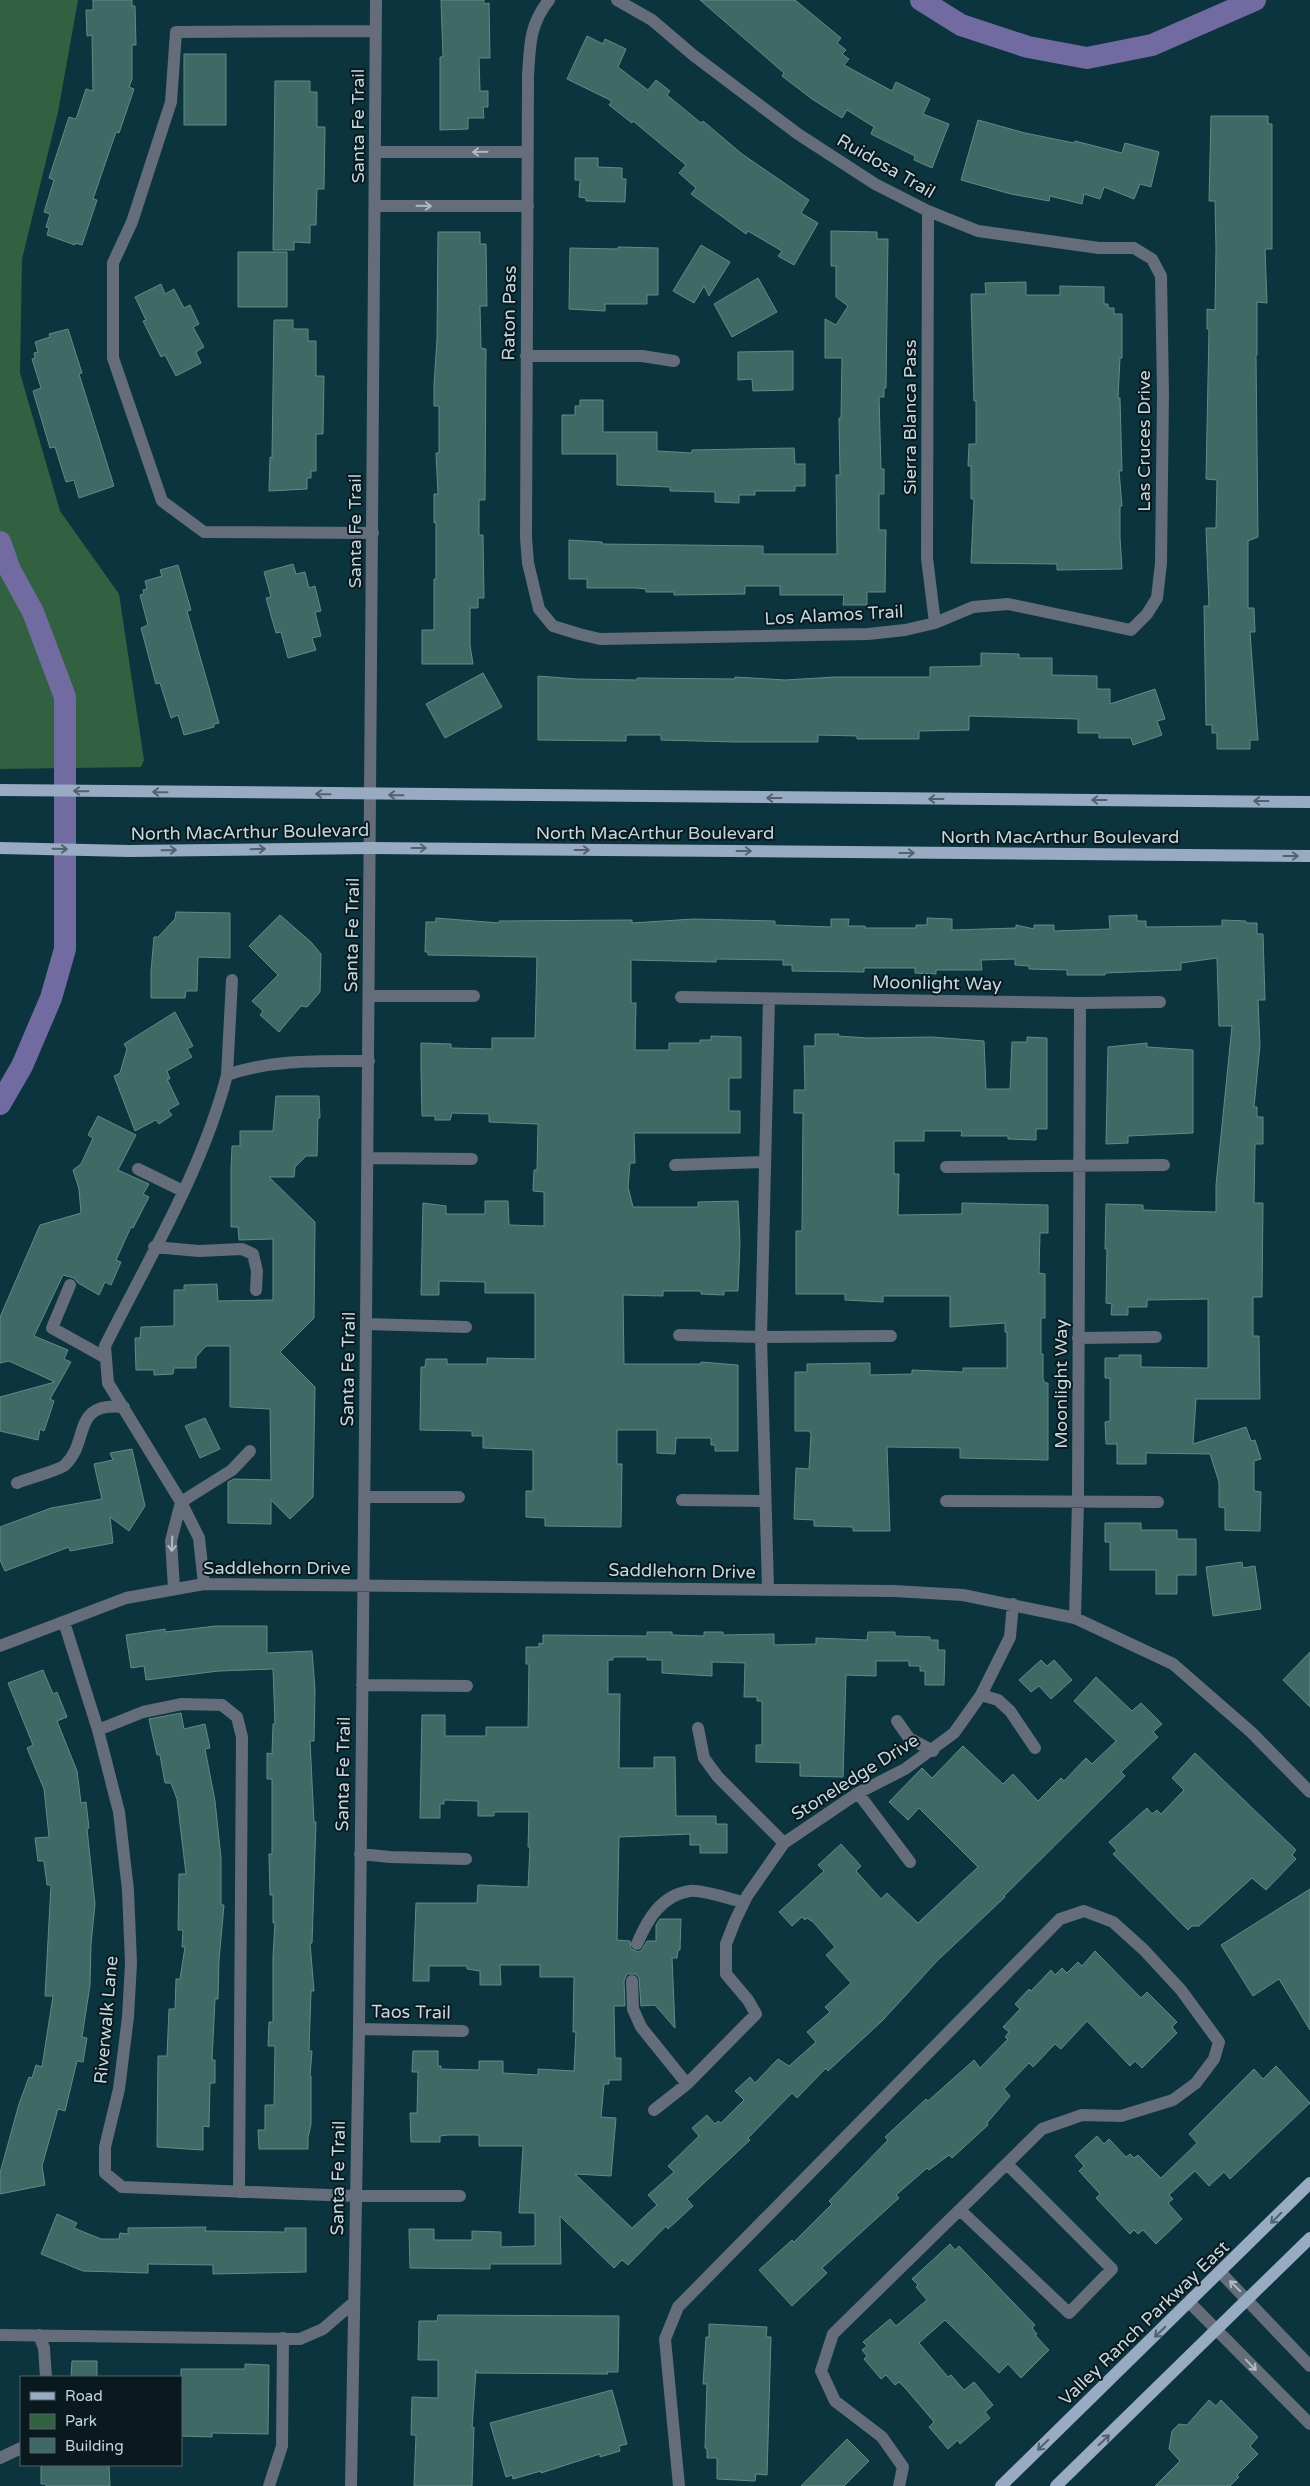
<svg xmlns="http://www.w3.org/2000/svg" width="1310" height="2486" font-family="'Varela Round',sans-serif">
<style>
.green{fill:#326142}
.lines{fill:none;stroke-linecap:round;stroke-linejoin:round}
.canal{stroke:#716ba2;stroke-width:22}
.building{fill:#3f6964;stroke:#608b86}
.minor{stroke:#646d79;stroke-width:12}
.major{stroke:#98abc3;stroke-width:12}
.oneway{stroke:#abbcc5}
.oneway2{stroke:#506270}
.labels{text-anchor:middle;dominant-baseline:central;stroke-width:4;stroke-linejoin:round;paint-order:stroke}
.street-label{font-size:18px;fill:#c3d7de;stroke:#09191e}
</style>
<rect width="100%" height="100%" fill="#0b343f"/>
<path class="green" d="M0 0H78L58 112 22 259 20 373 60 511 119 594 144 760 141 767 0 769Z"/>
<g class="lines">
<path class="canal" d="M921 0 961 25 1028 47 1087 58 1152 45 1255 0
M0 542 10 570 33 612 65 697V949L51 998 22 1066 0 1104"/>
</g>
<path class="building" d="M93 0H132V6H135L136 45H132V79L129 87 134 89 119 133 116 132 93 199 97 200 82 245 75 243V245L47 235 49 228 46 227 50 214 44 212 54 180 49 178 69 117 76 119 86 89 93 91 92 35 87 36 86 10H93Z
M441 0H484V4L489 3 490 58H479L480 91H488V107H483L484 118H468V129L440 130V57H443Z
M700 0H795L841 38 837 43 846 50 842 54 849 59 844 65 892 91 896 82 930 99 923 114 949 124 932 168 914 160 915 156 871 134 874 127 847 110 842 118 812 99 782 76 784 73Z
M587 36 603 44 605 39 626 49 618 67 648 90 656 80 670 91 667 95 701 123 703 121 742 154 809 200 801 213 818 223 794 265 778 256 782 251 748 231 746 234 691 194 696 188 679 173 686 165 633 121 632 123 609 105 612 101 567 79Z
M184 54H226V125H184Z
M275 81H310V92H317V127H325L324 189H317L316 225H310V243L294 242V250H273Z
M1211 116H1268V124H1272V249H1265L1267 303 1257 302V355H1256L1258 537 1248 541V608H1254L1255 632H1250L1258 740H1250V749H1217V733H1212V725H1206L1204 606H1209L1206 528H1216L1217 480 1206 479 1209 329H1207V309L1215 310 1216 249 1215 201H1209Z
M978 120 1025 133 1074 143 1075 141 1122 153 1125 143 1159 152 1151 187 1140 184 1134 199 1104 187 1100 199 1084 194 1082 204 1050 196 1049 201 1011 194 961 180Z
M575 158H598V167L622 168V179H626L625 202 586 201V198L579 197 580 180H575Z
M831 231 877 232V239H888L886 388H884V397H879L881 469H884V494H879V530H886L885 592H867V605H843L844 595H780V586H745V594L674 595V592H646V589L635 588H587V579H569V540L602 542V544L763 546V554H837L836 475H840L839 418H841L842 358H825V319L836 325 848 306 836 297V266H831Z
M438 232H480V244H486L487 306H480L481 348 486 349 485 500H479V535H483L484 598H478V608H470V645L473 664H422V630H434V579H436V522L434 523V494H438L436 453H439V406H434V385L437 339Z
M701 245 730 262 709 296 704 286 694 303 673 291Z
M618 247 658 248V295H647V304H605V311L569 309 570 248 618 249Z
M238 252H287V307H238Z
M758 278 777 312 732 337 714 304Z
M1026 282V295H1060V286L1104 287V304H1108V308H1114V314H1122V358H1120L1118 398H1120L1122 471H1119L1122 506H1120V538L1122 569 1057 570V564L971 563 974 499H971V466H968L969 444H976V401H974L971 294H986L985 283Z
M161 284 165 294 174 289 184 308 190 305 199 324 193 327 204 347 196 352 201 363 176 376 165 355 161 357 143 321 146 320 135 297Z
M274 320H293V329H308V341H316V376H324L323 434H316V471H311V478H307V489L269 491 270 457 272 458Z
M68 329 82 373 79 374 114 486 79 498 74 480 66 482 55 447 50 448 33 391 41 388 32 359 35 358 34 353 38 352 35 342 50 337 49 334Z
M793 351V390L753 391 752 379 738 380V352Z
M580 400H603V432H657V451L692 453V450L794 448 795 464H805V486H795V491H755V495H739V503L715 502V492L670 491V487L617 485V454H562V415H575V406H580Z
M293 564 296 574 305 572 309 588 315 586 321 611 315 612 321 636 312 638 316 650 288 658 281 632 276 633 266 598 271 597 264 572Z
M178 565 191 610 187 611 219 723 214 724V727L184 735 178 715 171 718 160 683 156 684 141 628 148 625 140 595 144 594 143 590 147 589 145 581 162 576 160 570Z
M981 653 1019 654V658H1052V675L1097 676V689H1110V704L1155 689 1165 719 1157 721 1162 735 1133 745 1131 738H1099V733H1078V719L969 716V730L919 731V739H857V736L818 735V742H735L661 740V735H626V741L538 740V676L577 679 637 680V678L735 679V677L785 680 835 677H930V667L981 666Z
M483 673 502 707 445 738 426 704Z
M176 912 230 913V958L198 957 197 991H186L185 998H151V971L154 937H158L175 919Z
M280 915 311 942 321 954 320 992 307 1007 301 1006 279 1032 260 1015 263 1011 252 1001 278 975 249 946Z
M1137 915V921H1146V927L1222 926V920L1246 921V923H1257V934H1263L1265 1000H1258L1260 1045 1254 1107H1257V1117H1263V1144H1255L1254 1203H1263L1262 1297H1253V1336H1259L1260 1399H1196L1193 1444 1246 1427 1251 1441 1255 1440 1261 1459 1254 1461V1491L1261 1492 1260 1531 1225 1530V1508L1219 1507V1482L1210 1454 1146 1453V1464H1117V1444H1106L1105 1422 1110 1421V1378H1105V1358H1119V1355H1141V1367L1208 1368V1299L1147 1300V1307H1128V1315H1111L1112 1304 1106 1303 1107 1249H1105L1106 1204 1143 1205V1210L1216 1212V1185L1232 1026H1219L1217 958 1181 963V970L1105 973V975H1067V970L1029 969V966L1015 965V959L981 960 982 970H936V974L915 973V968H864V972L792 971V965H783V960L716 959V962L631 960V1003H636L635 1050H669V1043H700V1040H711V1036L741 1037V1078H729V1111H740V1133H634L635 1163H630L628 1187 633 1207H698V1202L738 1201 740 1243 738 1291H724V1295L701 1294V1291H663V1296L623 1295 624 1364H701V1362L738 1365V1451H715V1445H711V1438H676L675 1454 657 1453V1430H617V1464H622L621 1527 545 1526V1518L526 1517V1491H533V1450L483 1448V1436H472V1431L420 1430 421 1367H425L426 1359H447V1364H487V1358L535 1359V1293H485V1282L439 1281V1295H421L423 1203 446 1206V1214H485V1201H508L509 1225 544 1226V1192L533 1191 534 1170H537L538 1124 489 1122V1114L452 1113 450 1120H435V1116H422L421 1070V1043L451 1044V1048L492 1049V1038H535L537 957 428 955V952H425L426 922H436V918L499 923V921L632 920V923L693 919 775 921V925L831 927V919H849L848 926H865V928H916V925H927V918L952 919V930L1016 928V925L1034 929V925H1054V931L1110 929 1109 916Z
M175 1012 193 1046 187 1049 192 1057 167 1071 170 1079H167L179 1104 168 1110 172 1115 159 1124 156 1120 135 1131 114 1076 120 1073 127 1049 124 1044Z
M815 1034H839L838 1036 868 1038 932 1037 984 1041 986 1089H1010L1012 1042H1027V1037L1047 1038V1129H1036V1140L1008 1139V1136H961L962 1131H924V1141H894V1174H899L898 1215 962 1214V1203L1048 1205V1233H1040L1039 1273 1045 1274V1318H1041V1354H1043V1379L1045 1383H1048V1460L960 1458V1448L887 1447 890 1531H853V1527L814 1526V1520L794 1519 796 1468 809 1469 811 1434 809 1431H795V1372H807V1364L870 1363V1375L912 1374V1370L963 1372V1368H1007V1332H1005V1323L950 1327V1296H883V1302L845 1300V1294H796V1231H802L803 1113H794V1090H805L804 1046H815Z
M1147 1043V1047L1193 1050V1133L1128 1136V1143L1106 1144 1108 1047Z
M276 1096H319L320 1118H318L317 1156H306L295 1167 294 1177H269L315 1222 314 1318 280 1352 315 1387 313 1497 290 1519 271 1500V1524L228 1523V1482L234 1479 271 1480 270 1409 230 1407V1346H206L196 1357V1368H174L173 1374 154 1375V1370H136L135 1338H140L141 1327 174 1326V1290H184V1285L217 1284 218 1301 273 1300V1239L239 1240 238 1227H231V1169L232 1146H240V1131H273Z
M98 1116 136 1135 118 1170 149 1184 143 1194 149 1197 133 1228 131 1227 116 1260 121 1262 111 1285 105 1282 99 1295 78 1283 74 1278 63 1275 34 1336 68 1350 64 1359 71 1362 50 1399 54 1401 44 1431 40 1429 38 1440 0 1431V1397L55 1382 9 1361 0 1363V1317L40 1225 81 1213 79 1189 73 1170 81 1164 93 1138 88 1135Z
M205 1418 220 1449 200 1458 185 1426Z
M132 1449 145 1506 129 1531 110 1517 113 1543 70 1551 69 1547 5 1571 0 1560V1527L51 1508 102 1499 94 1464 113 1460 110 1453Z
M1105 1523H1141V1530H1177V1539H1196V1575H1177V1594H1156V1570H1110V1542H1105Z
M1242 1562 1243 1568 1255 1566 1261 1609 1213 1616 1206 1567Z
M216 1626H267V1653L312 1651 315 1690 314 1741H310L314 1822H316L312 1943H310L314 1991H311L309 2051H312L310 2076H311V2124L308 2138V2149H259L258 2130H265V2105H274L275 2046H268L269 2022H273V1956L275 1923H273V1895H270L269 1854H272V1779H267V1753L272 1754 273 1724H275L273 1669 219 1671 146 1680 144 1666 131 1668 126 1635 165 1629V1632Z
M647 1632H672V1635L704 1636V1632H723V1635L774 1634V1645L816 1644V1638L867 1640 868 1632H895V1636L930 1637V1640H938V1650H945L944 1685H925V1671H920V1666H909V1661H876V1676L846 1675 843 1777 800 1776V1763L756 1762V1745H762V1701H757V1697H744L745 1663 712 1662V1676L662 1673V1660H647V1657H613V1660H608V1694H620L619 1768H654V1757H675L676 1816H716V1824H727V1853H700V1845H690V1834L619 1837 617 1940 630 1941 631 1949 638 1952 642 1950 647 1941H656V1925L660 1919H681L680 1950H678L677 1958H672L675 2028 655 2005 641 2006 639 1977 635 1974H627L624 1981 625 2006H614L615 2058H621V2080H609V2084H604L601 2117 616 2118 611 2176 575 2174 632 2228 657 2205 648 2195 674 2172 668 2166 699 2136 692 2128 707 2115 715 2124 718 2121 721 2123 744 2100 735 2091 750 2077 755 2083 778 2059 789 2066 816 2042 807 2032 830 2012 825 2007 851 1983 826 1955 835 1947 813 1922 807 1918 805 1920 802 1917 792 1926 779 1912 824 1871 818 1865 841 1844 861 1866 856 1871 881 1899 887 1893 918 1923 978 1867 919 1808 908 1820 889 1802 922 1768 932 1778 963 1746 1003 1784 1013 1774 1038 1801 1061 1778 1064 1781 1086 1758 1092 1764 1116 1741 1074 1701 1096 1677 1132 1711 1141 1703 1162 1724 1153 1732 1158 1737 1121 1772 1125 1776 1004 1896 1005 1897 937 1961 882 2021 828 2071 826 2068 797 2098 792 2093 748 2138 750 2140 687 2199 693 2206 668 2229 666 2226 628 2265 622 2260 614 2268 560 2216 561 2264H490V2269L410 2268 409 2229H434V2240H472V2231L501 2232V2247L535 2246V2213H519L523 2146H479V2135H448L440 2136V2142H411L410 2113H417L418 2072H412L413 2051H438V2066H441V2069L479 2070V2061H503V2073L538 2075V2069L574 2071 576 2032H573L574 1977H540V1965H500L501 1985H480V1971L467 1969V1966H429V1981H413L416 1903H477L478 1885 528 1887 530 1847H528L529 1812H494V1816H478V1801L444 1800V1804H440V1818H420L422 1715H445V1736H486V1727H528L529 1664H526V1647H539V1643L543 1644V1635L647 1636Z
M1310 1652V1707L1283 1680Z
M1041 1660 1047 1666 1054 1660 1072 1680 1051 1699 1039 1686 1031 1692 1019 1680Z
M43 1670 53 1694 57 1692 67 1717 57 1721 77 1771 81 1803 86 1802 89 1828 87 1829 95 1904 91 1944 90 1985 82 2037 87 2038 83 2062 77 2061 65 2111 58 2109 42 2166 45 2185 0 2194V2173L19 2104 29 2077 32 2078 36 2065 42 2067 53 1996H45L51 1885H47L44 1861H38L35 1838 49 1837 44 1789 27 1748 33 1745 8 1683Z
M181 1713 184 1729 205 1724 210 1748 205 1749 215 1801 221 1858V1905H224L219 1960 218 1999H215L212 2060H215V2083H210L209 2127 203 2126V2150L157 2147 158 2056H167L169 2009H175L176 1979H180L185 1947H182L183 1930H178L179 1874H186L177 1799 171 1783H165L160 1755H157L149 1719Z
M1195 1753 1296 1850 1292 1855 1296 1859 1266 1890 1252 1878 1199 1926H1192L1188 1930 1113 1854 1117 1851 1109 1842 1147 1808 1152 1814 1157 1810 1161 1814 1184 1790 1172 1778Z
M1310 1889V2030L1279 1979 1253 1996 1221 1945Z
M1095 1951 1141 1998 1147 1992 1177 2022 1172 2027 1177 2033 1142 2068 1135 2061 1130 2066 1087 2021 1061 2049 1055 2044 1033 2067 1029 2063 1004 2089 1010 2096 987 2123 988 2125 952 2158 949 2155 929 2170 927 2168 896 2195 899 2198 822 2268 827 2273 792 2306 759 2270 792 2240 794 2242 832 2204 829 2201 888 2140 885 2137 911 2113 926 2099 928 2101 974 2060 980 2068 1008 2039 1005 2037 1009 2032 1003 2027 1020 2009 1015 2004 1029 1989 1031 1991 1051 1970 1055 1975 1062 1968 1067 1973 1078 1962 1082 1966Z
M1276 2066 1310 2103 1230 2179 1224 2172 1209 2186 1195 2171 1169 2195 1173 2199 1168 2203 1182 2219 1156 2244 1143 2230 1138 2234 1134 2230 1130 2234 1096 2198 1100 2194 1079 2171 1084 2166 1075 2156 1097 2136 1104 2144 1109 2139 1126 2157 1130 2154 1134 2158 1138 2155 1161 2178 1197 2143 1189 2134 1254 2069 1263 2079Z
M57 2214 77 2223 74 2228 101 2239H119L120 2233 128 2234V2228L206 2227 205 2231 285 2232V2228H306V2272L213 2274V2265L148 2264V2273L83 2271 41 2254Z
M950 2244 955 2250 959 2246 1035 2325 1032 2328 1037 2334 1035 2335 1049 2350 1021 2378 1008 2364 999 2373 945 2320 919 2343 948 2377 951 2375 964 2390 974 2382 993 2405 985 2412 990 2418 960 2444 958 2440 948 2449 929 2427 934 2422 906 2389 899 2382 895 2385 886 2375 881 2379 864 2359 867 2356 862 2350 867 2346 863 2342 890 2319 896 2326 927 2300 916 2287 918 2285 912 2279Z
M438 2315 619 2316 618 2372H607L608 2374 476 2373V2370L472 2428 474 2427 472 2486H414L416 2435H411L412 2397 438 2398V2360H418L419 2321H437Z
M709 2324 767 2327 766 2337H771L767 2475 756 2474 755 2481 717 2479V2458H707V2449L705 2448 707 2384H703L706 2337H709Z
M72 2361H97V2377H71Z
M245 2364 269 2365 268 2434 212 2433V2437L181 2436V2369H245Z
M612 2390 627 2444 619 2446 620 2451 600 2457V2454L541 2473V2471L513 2479 512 2475 506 2477 490 2423Z
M1209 2400 1216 2406 1221 2400 1258 2437 1250 2446 1258 2454 1237 2475 1239 2477 1230 2486H1155L1180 2461 1169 2449 1172 2431 1179 2424 1187 2425Z
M847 2439 869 2461 844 2486H801Z
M41 2465H109L110 2486H46V2484H41Z"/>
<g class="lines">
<path class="minor" d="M549 0C529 25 530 46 528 76L526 538 528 563 539 609 553 626 579 634 600 639 868 634 905 630 935 623 973 607 1008 604 1131 630 1147 614 1157 598 1161 563 1163 394 1161 276 1152 259 1134 248H1099L978 231 928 211 875 184 798 134 693 55 652 20 617 0
M375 152H528
M375 206H528
M928 211 927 558 935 623
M526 356H642L674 361
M373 533 204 532 162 501 113 358V263L132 222 171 102 176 32 376 31
M369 996H474
M681 997 1080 1003 1160 1002
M227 1075 232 980
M368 1158 472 1159
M675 1165 763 1162
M946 1167 1164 1165
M138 1169 183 1191
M154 1247 199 1251 242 1249 253 1254 257 1271 256 1290
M70 1285 52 1328 106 1358
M366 1324 466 1327
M679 1335 761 1337 891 1336
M1078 1338 1156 1337
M17 1483C26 1479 60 1470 65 1465 91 1440 70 1402 124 1407
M365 1497H459
M682 1500 765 1501
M946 1501 1158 1502
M181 1502 232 1470 250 1451
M204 1584 199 1538 181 1502 108 1383 105 1346C149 1258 202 1171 227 1075 273 1059 320 1061 369 1061
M174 1588 171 1541 181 1502
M768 1589 761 1337 769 999
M1075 1618 1078 1500 1080 1003
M64 1622 98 1730 119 1812 128 1890 131 1963 128 2017 119 2089 105 2147V2173L122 2187 354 2196H460
M0 1646 126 1598 204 1584 894 1591 963 1595 1075 1618 1173 1664 1251 1732 1310 1792
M362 1685 467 1686
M981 1695 998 1700 1010 1711 1035 1748
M897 1721 909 1738 933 1751
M698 1728 704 1758 718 1777 784 1843
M98 1730 143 1712 182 1704 222 1705 237 1717 242 1737 239 2192
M858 1793 910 1862
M360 1854 390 1857 466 1859
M637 1944C647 1920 661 1895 690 1891 700 1889 733 1900 744 1902
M632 1981 633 2009 641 2027 687 2084
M359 2029 463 2031
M654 2110 687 2084 756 2014 748 2000 726 1974V1944L735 1921 747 1896 784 1843 858 1793 905 1769 954 1733 981 1695 1010 1637 1013 1604
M960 2210 1069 2313 1112 2269 1007 2164
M1221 2273 1310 2366
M1190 2303 1310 2424
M0 2335 300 2339 323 2329 353 2303
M39 2335 44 2348 46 2377
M0 2458 21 2448
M269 2486 282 2446 283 2338
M351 2486 359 2029 366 1324 376 0
M679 2486 665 2339 678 2307 1060 1919 1084 1911 1113 1922 1144 1950 1181 1990 1219 2042 1214 2059 1196 2083 1173 2100 1121 2116 1082 2115 1042 2129 833 2334 821 2371 835 2401 882 2437 903 2467 899 2486"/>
<path class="major" d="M0 790 1310 802
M0 848 129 851 371 848 1310 856
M1001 2486 1310 2183
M1056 2486 1310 2238"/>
</g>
<defs><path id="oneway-shaft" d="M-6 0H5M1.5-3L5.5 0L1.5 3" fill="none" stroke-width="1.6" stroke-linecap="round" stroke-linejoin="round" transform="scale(1.25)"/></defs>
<g class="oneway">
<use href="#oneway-shaft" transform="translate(480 152) rotate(179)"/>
<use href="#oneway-shaft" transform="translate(424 206) rotate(1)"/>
<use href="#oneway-shaft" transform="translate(172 1544) rotate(92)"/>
<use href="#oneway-shaft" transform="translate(1235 2286) rotate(-135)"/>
<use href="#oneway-shaft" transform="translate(1251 2365) rotate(46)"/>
</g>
<g class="oneway2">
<use href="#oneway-shaft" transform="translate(81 791) rotate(-179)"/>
<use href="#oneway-shaft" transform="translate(160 792) rotate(-179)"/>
<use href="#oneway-shaft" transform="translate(323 794) rotate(-179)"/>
<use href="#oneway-shaft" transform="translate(396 795) rotate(-179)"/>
<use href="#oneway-shaft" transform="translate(774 798) rotate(-180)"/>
<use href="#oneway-shaft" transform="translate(936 799) rotate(-180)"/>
<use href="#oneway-shaft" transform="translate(1099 800) rotate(-180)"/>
<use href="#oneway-shaft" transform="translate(1261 801) rotate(-180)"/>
<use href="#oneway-shaft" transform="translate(419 848)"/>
<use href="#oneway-shaft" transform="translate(60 849) rotate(1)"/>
<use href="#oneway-shaft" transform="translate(258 849) rotate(-1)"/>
<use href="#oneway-shaft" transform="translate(169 850) rotate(-1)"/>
<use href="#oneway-shaft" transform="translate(582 850)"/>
<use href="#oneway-shaft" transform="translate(744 851)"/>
<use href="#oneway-shaft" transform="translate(907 853)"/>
<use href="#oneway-shaft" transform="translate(1291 856)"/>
<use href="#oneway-shaft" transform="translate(1276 2218) rotate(135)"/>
<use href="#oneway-shaft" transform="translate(1160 2332) rotate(136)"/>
<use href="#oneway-shaft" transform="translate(1104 2440) rotate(-44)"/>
<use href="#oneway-shaft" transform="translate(1043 2445) rotate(136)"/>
</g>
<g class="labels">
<g class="street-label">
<text transform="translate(358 126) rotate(-90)">Santa Fe Trail</text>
<text transform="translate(886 166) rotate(30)">Ruidosa Trail</text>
<text transform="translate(509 313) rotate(-89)">Raton Pass</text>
<text transform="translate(910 417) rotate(-90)">Sierra Blanca Pass</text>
<text transform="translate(1144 441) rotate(-90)">Las Cruces Drive</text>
<text transform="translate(355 531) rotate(-90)">Santa Fe Trail</text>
<text transform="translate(834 615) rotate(-3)">Los Alamos Trail</text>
<text transform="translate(250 832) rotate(-1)">North MacArthur Boulevard</text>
<text x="655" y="833">North MacArthur Boulevard</text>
<text x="1060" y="837">North MacArthur Boulevard</text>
<text transform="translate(352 935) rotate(-89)">Santa Fe Trail</text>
<text transform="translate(937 983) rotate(1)">Moonlight Way</text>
<text transform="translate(348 1369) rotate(-89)">Santa Fe Trail</text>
<text transform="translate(1061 1384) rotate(-90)">Moonlight Way</text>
<text x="277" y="1568">Saddlehorn Drive</text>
<text transform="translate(682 1571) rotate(1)">Saddlehorn Drive</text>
<text transform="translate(343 1774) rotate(-89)">Santa Fe Trail</text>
<text transform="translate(855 1777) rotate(-32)">Stoneledge Drive</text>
<text transform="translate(411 2012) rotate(1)">Taos Trail</text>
<text transform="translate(106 2020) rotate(-85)">Riverwalk Lane</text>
<text transform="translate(338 2178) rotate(-89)">Santa Fe Trail</text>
<text transform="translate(1144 2323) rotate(-44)">Valley Ranch Parkway East</text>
</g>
</g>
<rect x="20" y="2376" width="162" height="90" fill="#09191e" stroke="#53656b"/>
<rect x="30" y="2392" width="25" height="8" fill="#98abc3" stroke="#53656b"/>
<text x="65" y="2401" font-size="15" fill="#c3d7de">Road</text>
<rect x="30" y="2414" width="25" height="15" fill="#326142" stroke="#53656b"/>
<text x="65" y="2426" font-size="15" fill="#c3d7de">Park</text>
<rect x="30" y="2438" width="25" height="15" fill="#3f6964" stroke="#53656b"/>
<text x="65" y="2451" font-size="15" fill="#c3d7de">Building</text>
</svg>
